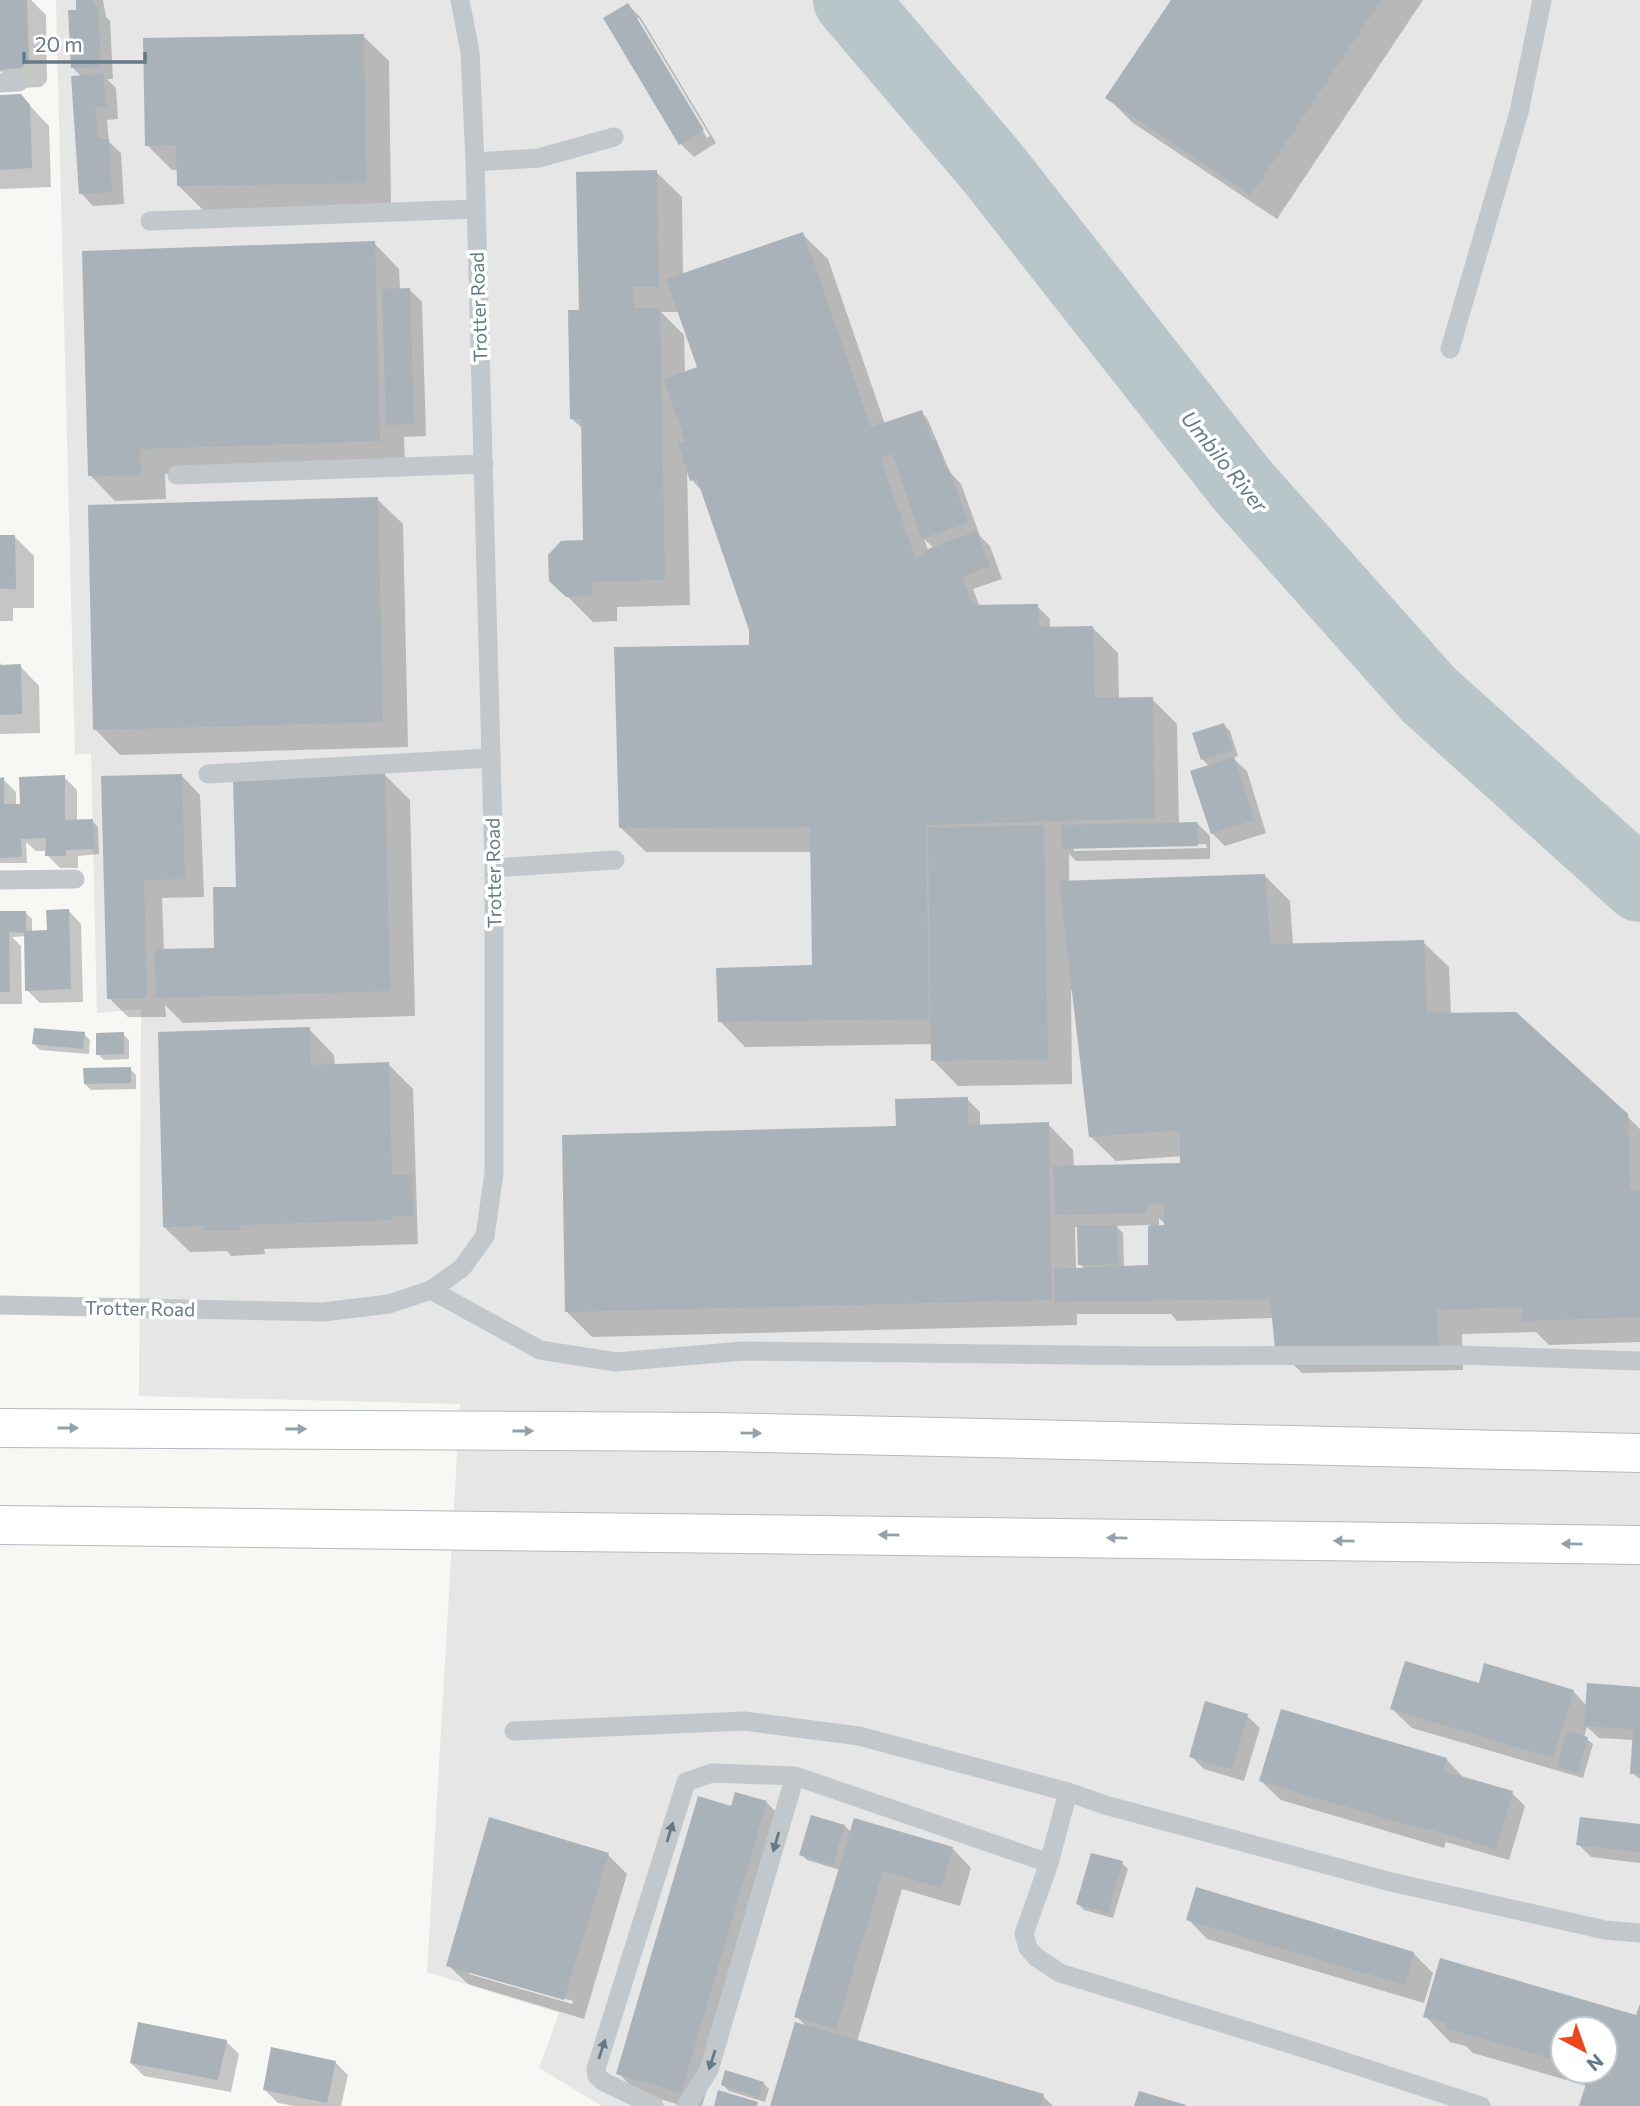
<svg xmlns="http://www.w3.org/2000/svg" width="1640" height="2106" font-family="Commissioner,sans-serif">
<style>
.built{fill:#e5e6e5;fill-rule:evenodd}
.shadow{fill:#0003;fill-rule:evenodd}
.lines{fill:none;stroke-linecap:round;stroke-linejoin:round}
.river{stroke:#b8c6c9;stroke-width:74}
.building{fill:#a9b2b8}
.highway-casing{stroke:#b5babd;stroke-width:40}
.lane{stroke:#c2c7cb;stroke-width:19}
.highway{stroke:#fff;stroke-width:38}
.oneway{fill:#93a1ab}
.oneway2{fill:#657987}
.labels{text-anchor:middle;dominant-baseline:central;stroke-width:7;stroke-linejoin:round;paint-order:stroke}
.street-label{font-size:19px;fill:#657987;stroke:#fff}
.water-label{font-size:21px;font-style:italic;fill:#607b83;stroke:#fff}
</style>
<rect width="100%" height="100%" fill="#f7f7f4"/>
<path class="built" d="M56 0H1640V2106H602L539 2068 559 2013 427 1972 460 1404 139 1396 141 1009 97 1013 91 753 75 755ZM1563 2029H1605V2071H1563Z"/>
<path class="shadow" d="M0 0H31L46 15 47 81 41 87 19 88 0 71Z
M78 0H103L106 17 110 21 113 79H107L116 88 118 119 107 120 109 142 121 153 124 204 93 206 81 193 82 77 73 68Z
M1173 0H1423L1277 219 1133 123 1108 98Z
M628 5 641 18 716 143 694 157 681 144 606 18ZM635 18H639L710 136 707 138Z
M363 36 389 61 391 207 204 211 179 186V170H172L147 145Z
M20 95 49 126 51 187 0 189V97Z
M656 172 682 197 683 275 802 234 828 259 885 424 921 412 927 418 950 472 961 484 980 536 990 546 1002 579 973 589 980 607 1037 606 1050 619V628L1092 627 1118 653 1119 700 1152 699 1177 724 1179 824 1197 823 1210 836V859L1076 861 1069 854V883L1265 876 1290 901 1293 945 1423 942 1449 967 1451 1015 1627 1116 1640 1129V1342L1549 1345 1536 1332 1462 1334 1463 1370 1302 1373 1277 1348 1274 1318 1177 1321 1171 1314H1077V1325L592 1337 567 1312 900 1128 967 1099 980 1112V1126L1048 1124 1073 1150 1074 1168 1182 1164V1156L1116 1161 1090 1136 1074 990 1071 991 1072 1084 958 1086 933 1060V1044L745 1047 720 1021 814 967 812 852H646L620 827 750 647V629L702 491 692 480 687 468 690 605 617 607V621L593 622 551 580 585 542 583 429 572 419 581 312ZM661 312H680L699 368 685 373 684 335ZM924 539 934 548 928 550ZM1206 844 1207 848 1074 851V847ZM1159 1218 1164 1223 1166 1227H1159ZM1150 1225V1267L1124 1268 1123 1233 1116 1226ZM1075 1227H1079L1080 1264 1085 1269H1076Z
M374 243 399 269 400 290 409 289 422 302 426 436 404 437 405 466 165 474 166 499 115 501 90 475Z
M377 499 403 524 408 747 120 755 95 729Z
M0 537H15L34 556V608H13V621H0Z
M0 663 3 666H20L39 686 40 733 0 734Z
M1224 725 1230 731 1238 756 1233 758 1247 771 1266 833 1225 846 1212 833 1209 766 1203 760 1194 734Z
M181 775 200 795 204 897 162 898 164 951 216 949 238 888 385 775 410 800 415 1016 183 1023 165 1005 166 1017H128L109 998 103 777Z
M64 777 77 790V821H92L98 827 99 854 78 856V868H60L47 855V851H36L26 842 27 863H0V779H3L16 792V806H22Z
M69 911 81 924 83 1002 40 1003 27 990 26 936 12 937 21 946 22 1004H0V913H26L32 919V932H48Z
M309 1029 334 1055 335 1066 388 1064 413 1089 418 1244 264 1249 265 1254 231 1256 227 1251 190 1252 164 1227Z
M84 1034 90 1040 89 1054 40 1050 34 1044Z
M123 1034 129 1040V1059L104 1060 98 1054Z
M130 1069 136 1075V1089L91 1090 85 1084Z
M1480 1685 1573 1691 1587 1706 1640 1688V1779L1632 1773 1634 1740 1599 1738 1587 1727 1584 1737 1593 1744 1583 1778 1412 1728 1392 1709Z
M1247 1716 1260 1728 1244 1781 1204 1769 1191 1756Z
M1446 1759 1466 1780 1512 1793 1525 1806 1509 1860 1446 1842 1444 1848 1281 1800 1261 1781Z
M766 1802 786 1822 702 2106H683L637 2092 618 2073 732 1808Z
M845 1826 852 1833 952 1848 971 1868 960 1906 902 1889 857 2042 1043 2096 1053 2106H772L807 2027 796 2016 840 1870 807 1860 801 1854Z
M1640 1826V1863L1591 1857 1578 1844Z
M608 1855 627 1874 584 2019 468 1984 448 1965ZM469 1970 573 2001 572 2004 469 1974Z
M1122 1863 1128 1869 1113 1918 1084 1910 1078 1904Z
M1188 1919 1413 1953 1433 1973 1424 2003 1207 1939Z
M1640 2008V2106H1581L1587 2086 1473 2053 1466 2046 1450 2042 1425 2016 1637 2017ZM1563 2029H1605V2071H1563Z
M226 2041 239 2054 231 2092 144 2076 131 2063Z
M335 2062 348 2075 341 2106H294L278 2103 265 2090Z
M763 2083 769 2089 765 2102 729 2091 723 2085Z"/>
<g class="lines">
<path class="river" d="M850 0 992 167 1242 485 1429 695 1640 885"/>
</g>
<path class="building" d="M0 0H27L29 61 21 68 0 70Z
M76 0H93L94 7 98 6 101 67 71 68 68 10H76Z
M1171 0H1381L1251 195 1105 98Z
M628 3 704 130 679 145 603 18Z
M364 34 366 183 177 186 176 145 145 146 143 38Z
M103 74 106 107H95L98 139H109L112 192 79 194 71 76Z
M21 94 30 105 32 168 0 170V95Z
M657 170 659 287H633L634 308H660L665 580 592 582V596L566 597 549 581 548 555 561 541 583 540 581 419H570L568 310H579L576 172Z
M803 232 871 427 922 410 932 441 936 439 946 470 949 469 968 523 922 539 892 454 881 458 915 558 926 554 925 550 977 531 990 566 962 577 972 605 1038 604 1039 627 1093 626 1095 698 1153 697 1155 818 926 825 929 1019 718 1022 716 968 812 965 810 827 619 828 614 647 749 645V630L697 479 690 481 678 443 685 441 664 379 697 367 666 279Z
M375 241 380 441 140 449 141 475 88 476 82 251Z
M410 288 414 424 386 425 382 289Z
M378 497 383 722 93 730 88 505Z
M0 535H15L16 589H0Z
M21 664 22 714 0 715V665Z
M1224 723 1233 750 1201 760 1192 733Z
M1234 757 1254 820 1211 834 1190 771Z
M385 773 390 991 156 998 155 949 214 948 213 887H236L233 778Z
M182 774 185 879 144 880 147 998 107 999 101 776Z
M65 775V820L93 819 94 849 66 850V856H45L46 838 21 839 22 857 0 858V778L4 777V804H20L19 777Z
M1197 822 1198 846 1062 849 1061 825Z
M1044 825 1048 1059 931 1061 928 828Z
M1265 874 1270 944 1424 940 1427 1013 1516 1012 1628 1114 1630 1190H1640V1317L1522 1321V1307L1437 1310 1438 1346 1275 1349 1270 1299 1055 1302 1054 1269 1148 1265V1226L1164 1225V1203L1147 1204V1213L1055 1215 1053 1166 1180 1163V1130L1089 1137 1059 881Z
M69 909 71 989 25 991 24 933 9 932 10 992H0V911H26V931L47 930 46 910Z
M310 1027 311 1065 389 1062 392 1175 412 1174 413 1216H393V1220L240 1225V1230L204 1231V1226L163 1227 158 1032Z
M34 1028 85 1032 83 1049 32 1044Z
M124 1032V1054L96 1055V1033Z
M131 1067V1083L84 1084 83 1068Z
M968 1097V1125L1049 1122 1052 1300 565 1312 562 1135 896 1126 895 1099Z
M1117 1225 1118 1264 1078 1265 1077 1226Z
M1405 1661 1479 1683 1484 1663 1574 1690 1553 1758 1390 1709Z
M1587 1683 1640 1687V1774H1630L1633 1729 1584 1726Z
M1205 1701 1248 1714 1232 1769 1189 1757Z
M1281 1709 1447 1758 1443 1771 1513 1791 1496 1849 1425 1828V1830L1259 1781Z
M1567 1731 1588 1737 1578 1773 1557 1767Z
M735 1792 767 1801 681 2093 616 2074 698 1796 731 1806Z
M811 1815 845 1825 833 1865 799 1855Z
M489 1817 609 1853 564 2000 446 1966Z
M1580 1817 1640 1824V1852L1576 1845Z
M854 1818 953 1847 941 1888 883 1871 836 2029 794 2017Z
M1091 1853 1123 1861 1108 1913 1076 1904Z
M1196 1887 1414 1952 1405 1985 1186 1920Z
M1440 1958 1636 2015 1640 2004V2106H1579L1590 2071H1605V2029H1563V2062L1446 2028 1447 2023 1423 2017Z
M138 2022 227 2040 218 2080 130 2063Z
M795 2022 1044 2094 1041 2106H770Z
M271 2047 336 2061 327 2103 263 2090Z
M725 2070 764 2082 759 2097 721 2085Z
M718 2090 758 2102 757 2106H714Z
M1139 2091 1186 2105V2106H1134Z"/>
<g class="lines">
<g class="highway-casing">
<path id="highway" d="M0 1428 716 1432 1640 1453
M0 1525 1640 1545"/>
</g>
<path class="lane" d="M0 83 19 82
M475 162 539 158 614 137
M150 221 475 209
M1450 349 1519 112 1542 0
M177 475 484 464
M208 774 490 758
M494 868 615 860
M0 880 75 879
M431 1290 540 1350 616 1362 743 1351 1156 1356 1460 1355 1640 1361
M0 1305 323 1312 389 1304 431 1290 462 1268 485 1236 494 1173V868L475 162 470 52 460 0
M514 1731 744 1721 859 1736 1068 1792 1105 1805 1391 1882 1605 1930 1640 1933
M1049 1863 1024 1934 1028 1948 1036 1957 1060 1973 1300 2047 1481 2106
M654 2106 604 2082 597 2076 596 2069 686 1782 712 1773 795 1776 1049 1863 1068 1792
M686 2106 709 2070 795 1776"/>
<use href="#highway" class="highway"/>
</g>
<defs><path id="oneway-solid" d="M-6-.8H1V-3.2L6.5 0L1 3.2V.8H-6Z" transform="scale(1.75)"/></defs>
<g class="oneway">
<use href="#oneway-solid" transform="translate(68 1428)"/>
<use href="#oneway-solid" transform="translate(296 1429)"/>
<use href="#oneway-solid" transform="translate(523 1431)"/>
<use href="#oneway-solid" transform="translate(751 1433) rotate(1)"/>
<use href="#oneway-solid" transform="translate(889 1535) rotate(-179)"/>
<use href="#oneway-solid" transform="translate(1117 1538) rotate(-179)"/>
<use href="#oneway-solid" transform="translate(1344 1541) rotate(-179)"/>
<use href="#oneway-solid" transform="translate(1572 1544) rotate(-179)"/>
</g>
<g class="oneway2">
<use href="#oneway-solid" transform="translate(670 1832) rotate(-73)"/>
<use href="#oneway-solid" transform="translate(776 1842) rotate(106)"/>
<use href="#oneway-solid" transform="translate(602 2049) rotate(-72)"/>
<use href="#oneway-solid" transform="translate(712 2060) rotate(108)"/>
</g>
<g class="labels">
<g class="street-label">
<text transform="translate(478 307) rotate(-92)">Trotter Road</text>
<text transform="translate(493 873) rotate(-91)">Trotter Road</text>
<text transform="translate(140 1308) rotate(1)">Trotter Road</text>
</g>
<g class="water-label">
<text transform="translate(1225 461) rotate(51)">Umbilo River</text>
</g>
</g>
<g transform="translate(1584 2050) rotate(139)"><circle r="33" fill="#ffffff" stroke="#c1c9cf" stroke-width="2"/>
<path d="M0-5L12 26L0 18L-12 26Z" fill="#ec481f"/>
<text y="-10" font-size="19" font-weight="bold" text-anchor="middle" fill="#657987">N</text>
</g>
<path d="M24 52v10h121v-10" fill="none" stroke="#657987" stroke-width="3.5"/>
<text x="35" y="52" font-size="21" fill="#657987" stroke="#ffffff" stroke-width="5" paint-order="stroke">20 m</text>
</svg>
